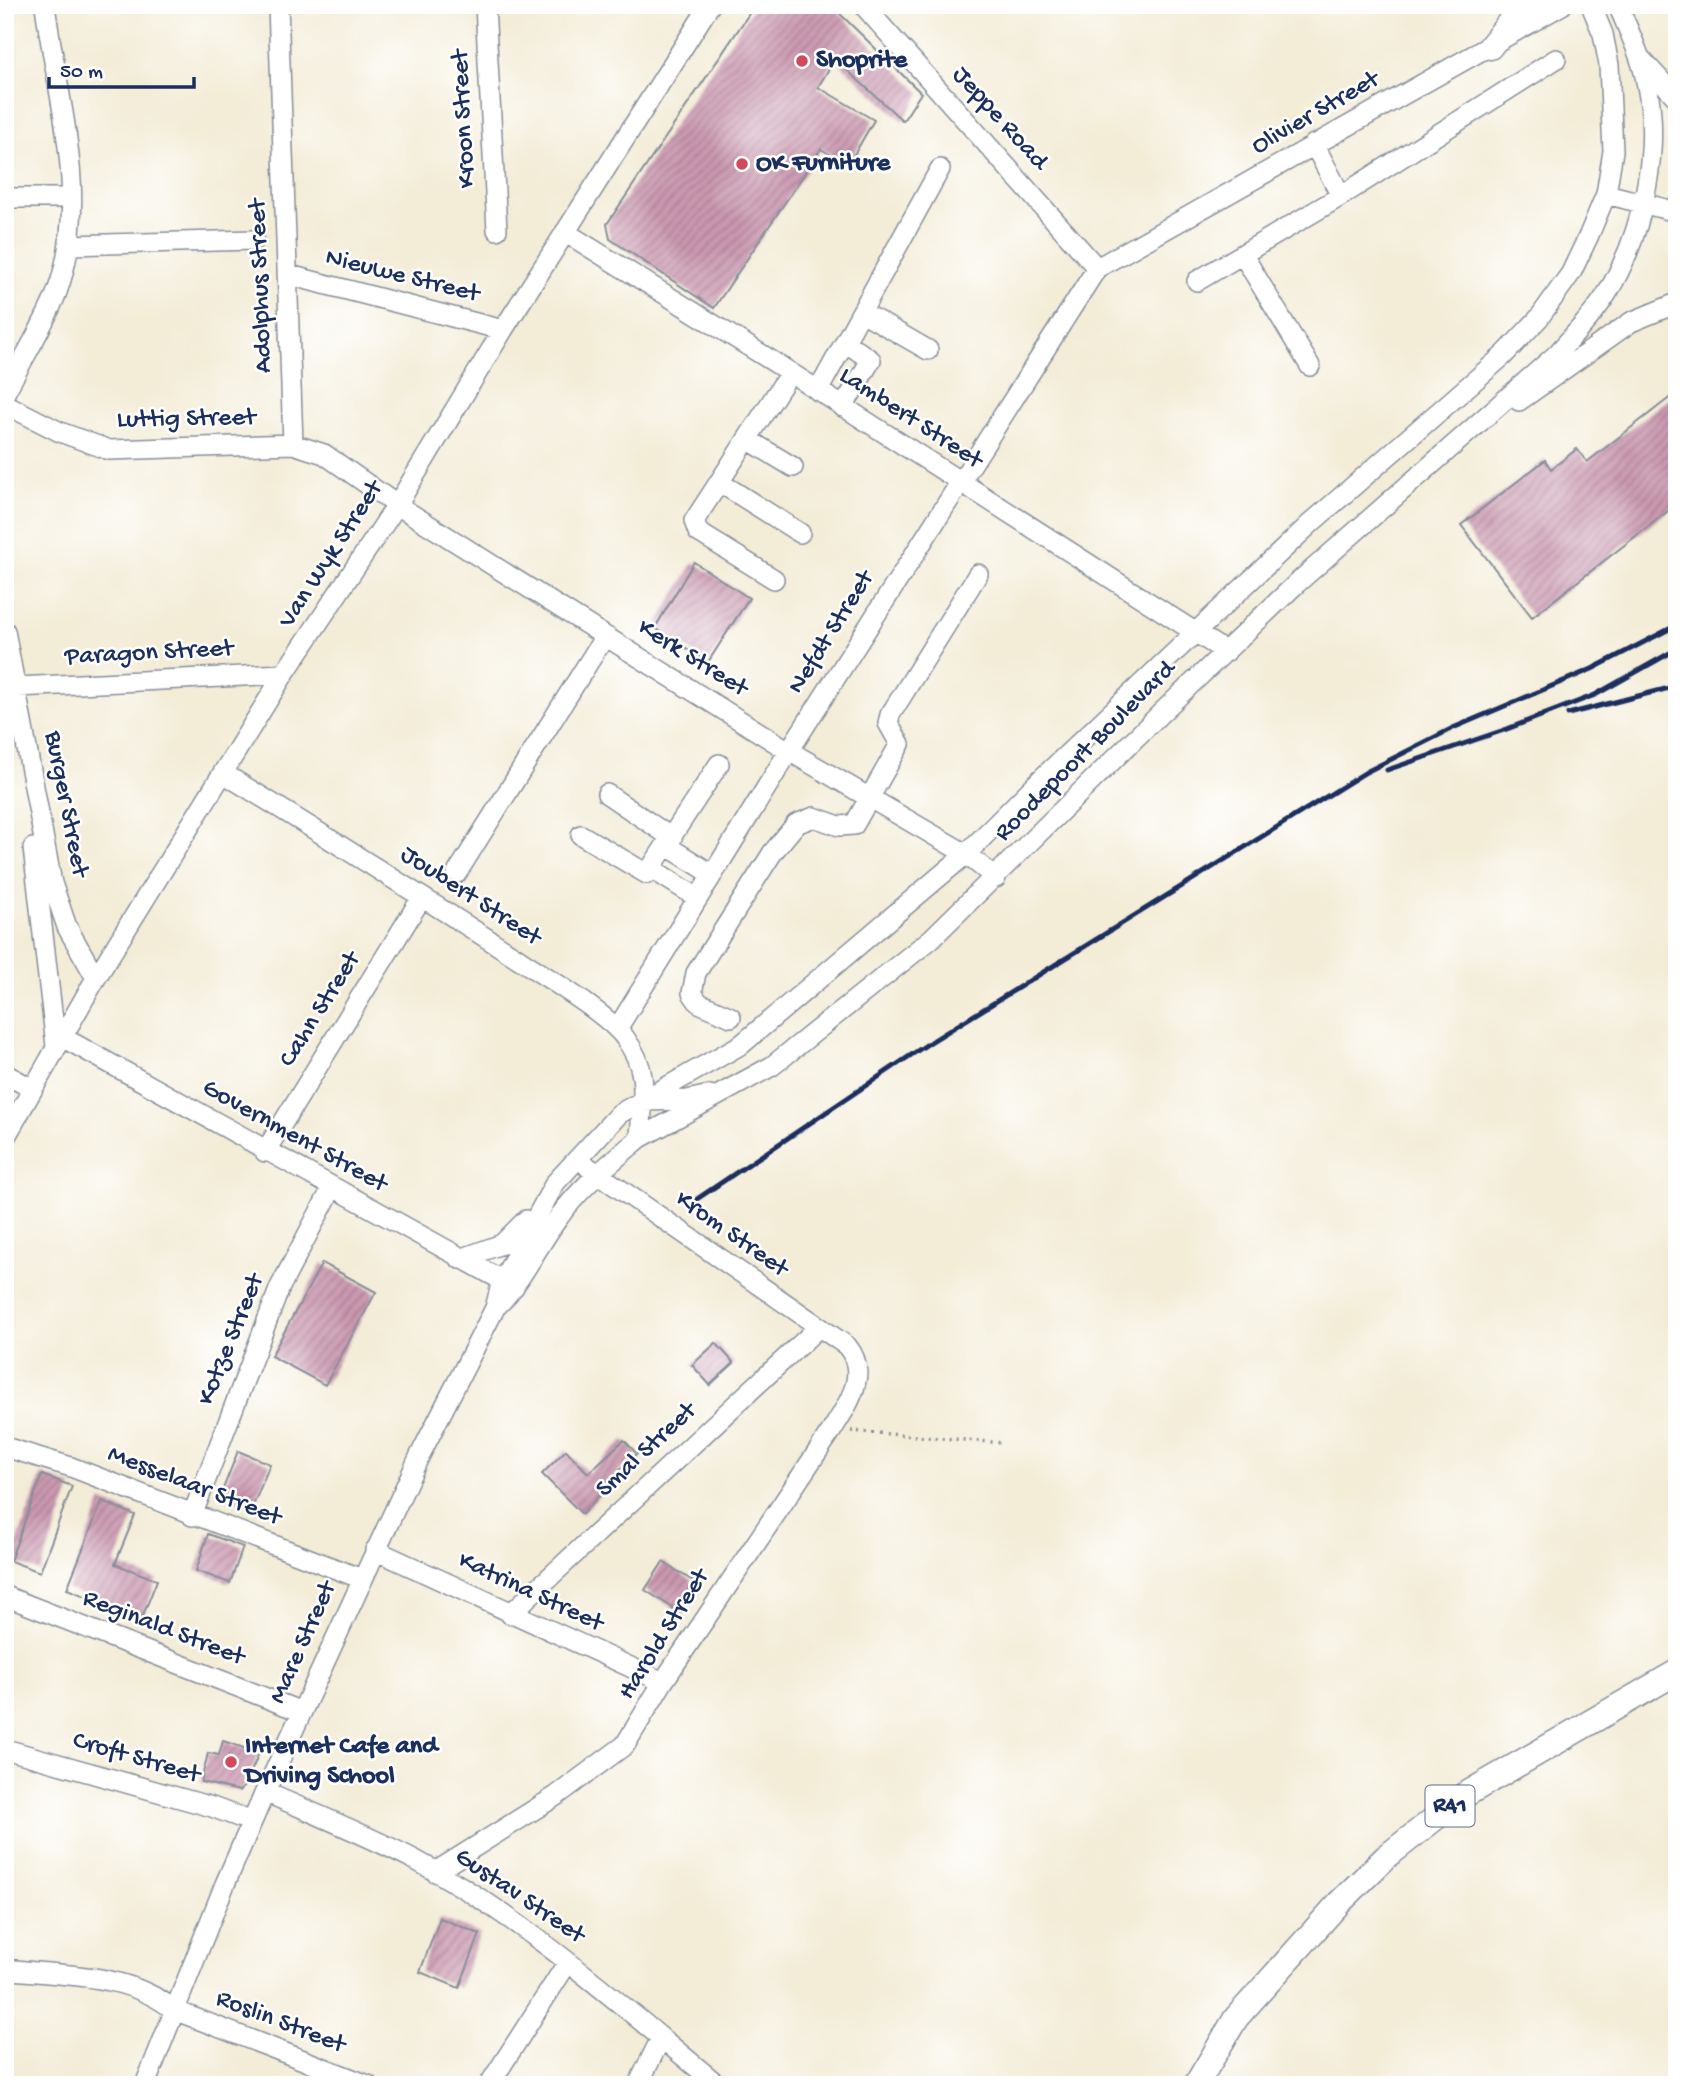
<svg xmlns="http://www.w3.org/2000/svg" width="1682" height="2090" font-family="'Gochi Hand',sans-serif">
<style>
.building{fill:url(#building-hatch)}
.lines{fill:none;stroke-linecap:round;stroke-linejoin:round}
.minor-casing{stroke:#878e9a;stroke-width:22}
.major-casing{stroke:#878e9a;stroke-width:27}
.path{stroke:#878e9a;stroke-width:3.5;stroke-dasharray:2 5;stroke-linecap:butt}
.minor{stroke:#fff;stroke-width:19}
.major{stroke:#fff;stroke-width:24}
.rail{stroke:#1b2f5e;stroke-width:5}
.poi-dot{fill:#d1495b;stroke:#fff;stroke-width:2.5}
.labels{text-anchor:middle;dominant-baseline:central;stroke-width:5;stroke-linejoin:round;paint-order:stroke}
.shield{fill:#fff;stroke:#5f6d8e;stroke-width:2}
.shield-label{font-size:24px;font-weight:bold;fill:#1b2f5e}
.poi-label{font-size:26px;font-weight:bold;fill:#1b2f5e;stroke:#fff;text-anchor:start}
.street-label{font-size:26px;fill:#1b2f5e;stroke:#fff}
</style>
<defs>
<pattern id="building-hatch" width="6" height="6" patternUnits="userSpaceOnUse" patternTransform="scale(1.75)"><rect width="6" height="6" fill="#cb98af"/><path d="M-1 1l2-2M0 6l6-6M5 7l2-2" fill="none" stroke="#a47c92"/></pattern>
</defs>
<rect width="100%" height="100%" fill="#fff"/>
<filter id="ink" filterUnits="userSpaceOnUse"><feTurbulence type="fractalNoise" baseFrequency=".0143" numOctaves="2"/><feDisplacementMap in="SourceGraphic" scale="14" xChannelSelector="R" yChannelSelector="G"/><feConvolveMatrix kernelMatrix="1 2 1 2 8 2 1 2 1" color-interpolation-filters="sRGB"/></filter>
<filter id="wash" filterUnits="userSpaceOnUse"><feTurbulence type="fractalNoise" baseFrequency=".00686" numOctaves="4" result="noise"/><feDisplacementMap in="SourceGraphic" scale="28" xChannelSelector="R" yChannelSelector="G"/><feGaussianBlur stdDeviation="1.57" result="paint"/><feColorMatrix in="noise" values="0 0 0 0 0 0 0 0 0 0 0 0 0 0 0 0 0 1.4 0 .05"/><feComposite in="paint" operator="in"/></filter>
<g filter="url(#wash)">
<rect width="100%" height="100%" fill="#f3ecd7"/>
<g id="blocks">
<path class="building" d="M755 5H831L921 93 903 121 835 59 818 87 874 120 848 165 821 149 714 308 610 239 607 224Z
M1677 392V504L1532 617 1461 525 1545 460 1551 469 1577 449 1587 462Z
M694 562 749 598 708 662 655 628Z
M322 1263 376 1292 325 1385 271 1356Z
M716 1343 734 1363 710 1385 692 1365Z
M624 1440 637 1454 602 1486 605 1490 582 1514 542 1474 566 1450 588 1473Z
M238 1451 270 1464 253 1506 221 1494Z
M42 1475 72 1486 40 1572 10 1561Z
M102 1501 135 1515 115 1564 157 1580 142 1618 67 1589Z
M208 1534 243 1547 230 1583 196 1571Z
M663 1562 699 1585 681 1613 645 1590Z
M223 1741 259 1753 245 1786 239 1791 201 1782 208 1753 219 1755Z
M440 1918 480 1934 459 1988 420 1972Z"/>
</g>
</g>
<g filter="url(#ink)">
<use href="#blocks" fill-opacity="0" stroke="#878e9a" stroke-width="2"/>
<g class="lines">
<g class="minor-casing">
<path id="minor" d="M278 5 293 444
M485 5 497 230
M863 5 1097 268
M1641 59 1677 98
M1606 194 1677 212
M1341 196 1556 59
M5 198H71
M565 232 777 364 1226 652
M69 245 254 240
M1243 255 1310 366
M289 275 503 330
M1197 281 1341 196 1314 144
M862 312 928 350
M818 391 940 169
M5 393C22 360 44 326 57 292 91 199 57 99 45 5
M1519 401 1631 322 1677 303
M5 404 60 432 109 450 293 444 324 454 397 505 605 636 789 751 966 854 996 878
M843 407 871 360 845 342
M747 439 793 467
M719 482 800 533
M774 579 698 532 694 521 790 373
M5 631 52 883 67 927 96 978
M17 687 284 674
M223 773C322 834 421 896 519 959 544 976 609 1015 625 1038 651 1073 642 1098 640 1138
M607 794 672 838
M581 835 647 874 719 764
M667 846 712 874
M33 848 56 1046
M652 869 698 898
M457 873 605 636
M731 1017 699 1003 692 993 696 973 773 852 796 824 814 817 839 826 854 825 900 744 888 723 890 715 978 574
M617 1029 789 751 1097 268 1562 5
M62 1037 514 1287
M5 1074 33 1089
M643 1101 687 1100 710 1095
M5 1138 96 978 284 674 397 505 503 330 710 5
M265 1152 422 897
M460 1259 502 1244 526 1220
M498 1305C522 1280 536 1249 556 1221 579 1188 609 1164 640 1138L772 1066 931 939 1161 713 1296 584 1557 354C1577 331 1599 310 1613 283 1644 227 1660 148 1647 86 1642 57 1629 32 1618 5
M5 1447 71 1467 362 1579
M192 1516 280 1287 332 1188
M375 1550 663 1682
M5 1596 302 1712
M510 1614 819 1327
M5 1749 212 1807 252 1822
M265 1792C315 1814 367 1835 415 1860 526 1919 622 2006 718 2085
M435 1872 556 1796 625 1745 663 1682 832 1430C848 1404 870 1374 847 1346L588 1167
M5 1969C62 1976 128 1972 174 2010L368 2085
M145 2085 225 1884 265 1792 420 1455 495 1308 502 1281 555 1183 619 1114 742 1044 966 854 1040 780 1311 523 1504 355 1539 318 1571 273 1589 235 1606 194 1613 151 1609 65 1603 34 1591 5
M489 2085 568 1962
M638 2085 661 2038"/>
</g>
<g class="major-casing">
<path id="major" d="M1490 47 1523 5
M1196 2085 1236 2018 1339 1903 1386 1857 1463 1796 1677 1672"/>
</g>
<path class="path" d="M851 1431 1004 1443"/>
<use href="#minor" class="minor"/>
<use href="#major" class="major"/>
<path class="rail" d="M1568 714 1677 686
M1387 770 1507 729 1595 695 1677 649
M697 1199 929 1043 1366 772 1453 728 1592 669 1677 625"/>
</g>
</g>
<g class="poi-dot">
<circle cx="802" cy="61" r="7"/>
<circle cx="742" cy="164" r="7"/>
<circle cx="231" cy="1762" r="7"/>
</g>
<g class="labels">
<rect class="shield" x="1425.5" y="1785.5" width="49" height="41" rx="5"/>
<g class="shield-label">
<text x="1450" y="1806">R41</text>
</g>
<g class="poi-label">
<text x="816" y="61">Shoprite</text>
<text x="756" y="164">OK Furniture</text>
<text x="245" y="1747">Internet Cafe and<tspan x="245" dy="30">Driving School</tspan></text>
</g>
<g class="street-label">
<text transform="translate(1316 114) rotate(-30)">Olivier Street</text>
<text transform="translate(465 119) rotate(-93)">Kroon Street</text>
<text transform="translate(999 119) rotate(48)">Jeppe Road</text>
<text transform="translate(402 277) rotate(14)">Nieuwe Street</text>
<text transform="translate(262 286) rotate(-92)">Adolphus Street</text>
<text transform="translate(910 419) rotate(33)">Lambert Street</text>
<text transform="translate(186 420) rotate(-1)">Luttig Street</text>
<text transform="translate(332 555) rotate(-57)">Van Wyk Street</text>
<text transform="translate(832 633) rotate(-58)">Nefdt Street</text>
<text transform="translate(149 654) rotate(-3)">Paragon Street</text>
<text transform="translate(692 659) rotate(32)">Kerk Street</text>
<text transform="translate(1086 752) rotate(-45)">Roodepoort Boulevard</text>
<text transform="translate(65 804) rotate(79)">Burger Street</text>
<text transform="translate(470 897) rotate(33)">Joubert Street</text>
<text transform="translate(321 1010) rotate(-58)">Cahn Street</text>
<text transform="translate(294 1137) rotate(29)">Government Street</text>
<text transform="translate(731 1235) rotate(35)">Krom Street</text>
<text transform="translate(232 1340) rotate(-68)">Kotze Street</text>
<text transform="translate(647 1451) rotate(-43)">Smal Street</text>
<text transform="translate(194 1487) rotate(21)">Messelaar Street</text>
<text transform="translate(530 1593) rotate(25)">Katrina Street</text>
<text transform="translate(163 1629) rotate(21)">Reginald Street</text>
<text transform="translate(665 1635) rotate(-58)">Harold Street</text>
<text transform="translate(304 1643) rotate(-66)">Mare Street</text>
<text transform="translate(136 1759) rotate(16)">Croft Street</text>
<text transform="translate(519 1897) rotate(34)">Gustav Street</text>
<text transform="translate(280 2023) rotate(21)">Roslin Street</text>
</g>
</g>
<rect width="1682" height="2090" fill="none" stroke="#fff" stroke-width="28"/>
<path d="M49 77v10h145v-10" fill="none" stroke="#1b2f5e" stroke-width="3.5"/>
<text x="60" y="77" font-size="21" fill="#1b2f5e" stroke="#ffffff" stroke-width="5" paint-order="stroke">50 m</text>
</svg>
